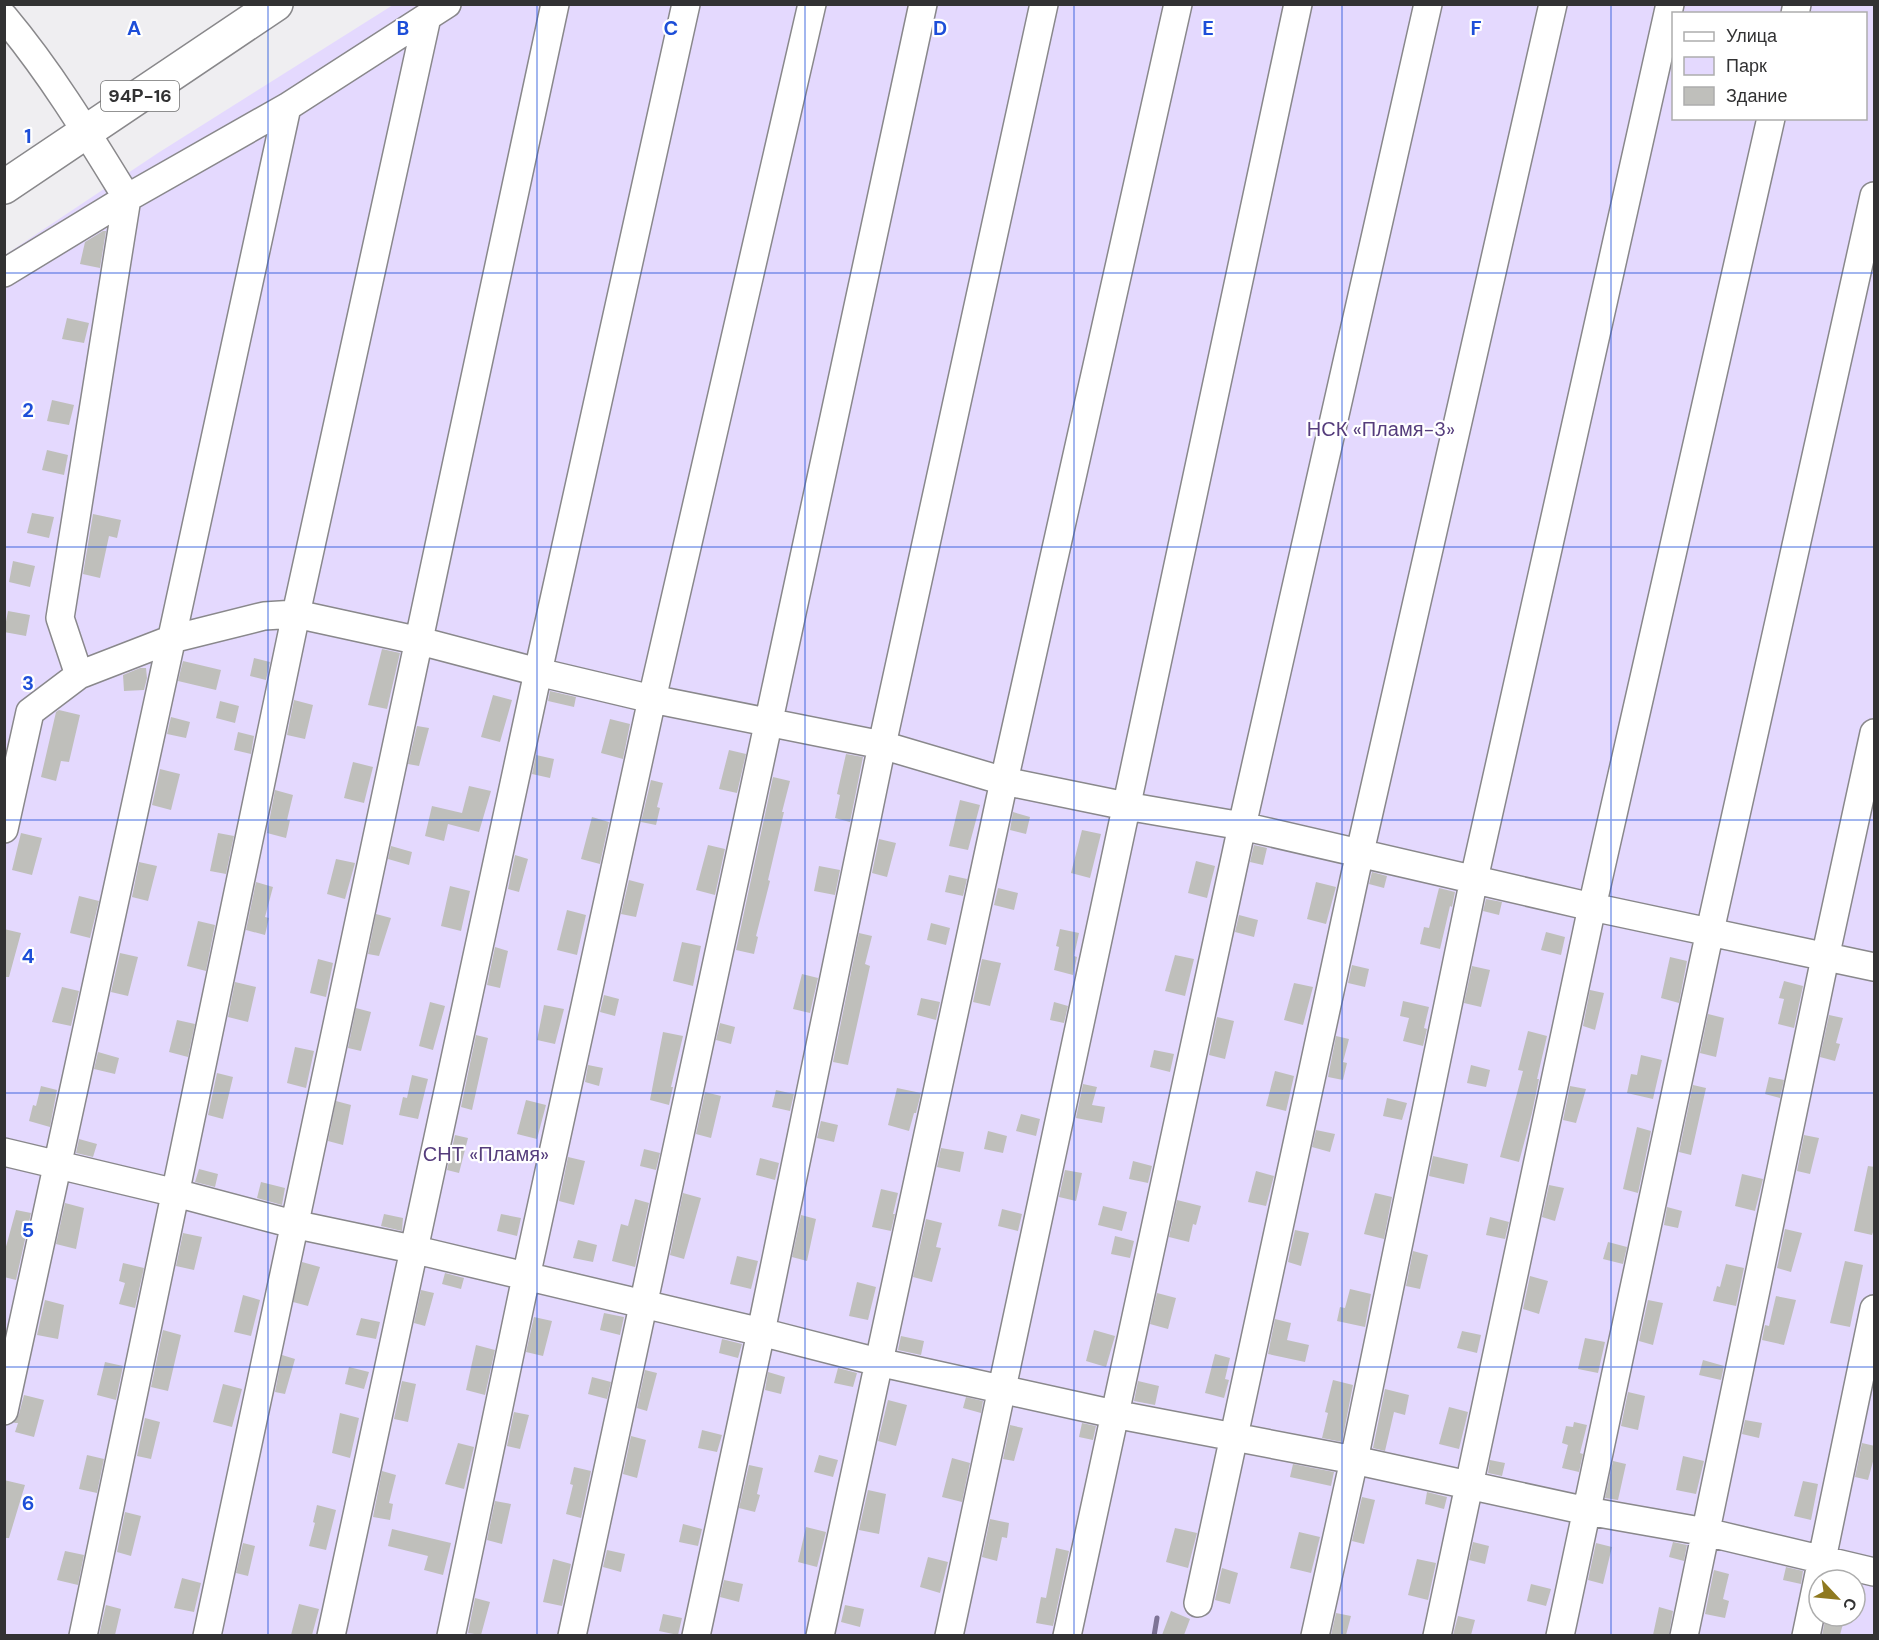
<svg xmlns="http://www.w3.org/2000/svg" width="1879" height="1640" font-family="'DM Sans',sans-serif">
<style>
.green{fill:#e4d9fe;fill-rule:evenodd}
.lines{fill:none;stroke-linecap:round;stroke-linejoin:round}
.stream{stroke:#7e7496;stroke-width:5}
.building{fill:#bfbfbb}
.minor-casing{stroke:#89888b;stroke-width:30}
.major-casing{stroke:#89888b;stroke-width:36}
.minor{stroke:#fff;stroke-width:27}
.major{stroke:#fff;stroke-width:33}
.grid{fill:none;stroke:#1d4ed8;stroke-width:1.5;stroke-opacity:0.55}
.labels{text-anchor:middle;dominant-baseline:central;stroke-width:4.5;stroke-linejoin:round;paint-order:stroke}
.shield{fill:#fff;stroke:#707070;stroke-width:1.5}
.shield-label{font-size:18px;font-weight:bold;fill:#323233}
.park-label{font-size:20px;fill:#553d7c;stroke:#fff}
.grid-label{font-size:20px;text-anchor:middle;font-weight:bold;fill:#1d4ed8;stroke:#fff;stroke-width:4.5;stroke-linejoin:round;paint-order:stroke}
</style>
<rect width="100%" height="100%" fill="#efeef1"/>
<path class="green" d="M393 5H1874V1635L5 1636V255L158 153ZM1674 14H1866V118H1674ZM1819 1580H1855V1616H1819Z"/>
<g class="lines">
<path class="stream" d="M1154 1636 1157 1618"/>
</g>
<path class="building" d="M103 231H106L100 268 80 264 85 242Z
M67 318 89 323 84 343 62 339Z
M52 400 74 405 69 425 47 421Z
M47 450 68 455 64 475 42 470Z
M32 513 54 517 49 538 27 533Z
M93 514 121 520 117 538 109 536 100 578 83 574Z
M13 561 35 566 30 587 9 582Z
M8 611 30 615 26 636 4 632Z
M382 649 400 653 387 709 368 705Z
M254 658 270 662 266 680 250 676Z
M183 661 221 670 216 690 178 681Z
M140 668H146L147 678 144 690 124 691 123 675Z
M550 691 576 697 574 707 548 701Z
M493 695 512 700 500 742 481 737Z
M294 700 313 705 305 739 287 735Z
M220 701 239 706 235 723 216 718Z
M59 710 80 715 69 762 61 761 56 781 41 777 56 712Z
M171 717 190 722 186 738 167 734Z
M610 719 630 724 623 759 601 753Z
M417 726 429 728 419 766 408 764Z
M238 732 254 736 251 754 234 750Z
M729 750 746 754 737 793 719 789Z
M846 754 863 757 850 822 835 818 840 795 837 794Z
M536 755 554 759 550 778 532 774Z
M353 762 373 767 364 803 344 798Z
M160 769 180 774 171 810 152 805Z
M773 777 790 781 782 812H784L768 880 770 881 756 936 758 937 754 954 736 950Z
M651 780 663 783 657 807 660 808 656 825 641 822Z
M469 786 491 791 479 832 448 824 444 841 425 836 432 806 462 813Z
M275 790 293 795 287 820H290L286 838 267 833Z
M960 800 980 805 968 850 949 846Z
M1013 812 1030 817 1026 834 1010 830Z
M592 817 609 822 600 864 581 859Z
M1082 830 1101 834 1090 878 1071 873Z
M21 833 42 838 32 875 12 870Z
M218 833 234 836 226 874 210 871Z
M879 839 896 843 887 877 872 873Z
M708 845 725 849 715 895 696 890Z
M1254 845 1267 848 1263 865 1250 862Z
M391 846 412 852 409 865 388 859Z
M515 855 528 859 519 892 508 889Z
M336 859 355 863 345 899 327 894Z
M1196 861 1215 866 1207 898 1188 893Z
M139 862 157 866 148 901 132 897Z
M819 866 840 870 835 895 814 891Z
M1372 872 1387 876 1384 888 1369 884Z
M949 875 967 879 963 896 945 892Z
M629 880 644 884 636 917 621 914Z
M256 882 273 887 265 917 269 918 265 935 246 930Z
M1316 882 1336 887 1326 924 1307 919Z
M450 886 470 891 461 931 441 926Z
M998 888 1018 893 1014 910 994 905Z
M1439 888 1455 892 1452 907 1450 906 1440 949 1420 944 1424 927 1429 928Z
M79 896 99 901 90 938 70 933Z
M1486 899 1502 902 1499 915 1483 911Z
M567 910 586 915 577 955 557 950Z
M376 914 391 918 379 956 368 954Z
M1239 915 1258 920 1254 937 1235 932Z
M198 921 215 925 206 971 187 966Z
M931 923 950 928 946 945 927 940Z
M4 929 21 933 9 977H4Z
M1060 929 1079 933 1074 956 1077 957 1073 975 1054 970 1059 947 1056 946Z
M1546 932 1565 937 1561 955 1541 950Z
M859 933 872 936 865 964 870 966 848 1065 833 1062Z
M682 942 701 946 693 986 673 981Z
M495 947 508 951 500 988 487 985Z
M120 953 138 957 128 996 111 992Z
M1175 955 1194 959 1185 996 1165 991Z
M1670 957 1687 961 1679 1003 1661 998Z
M318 959 333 963 326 997 310 993Z
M982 959 1001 963 990 1006 973 1002Z
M1352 965 1369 969 1365 987 1348 983Z
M1472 966 1490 970 1481 1007 1464 1003Z
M802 974 818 978 810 1013 793 1009Z
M1784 981 1803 986 1794 1028 1778 1024 1784 999 1779 998Z
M235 982 256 987 248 1022 228 1017Z
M1294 983 1313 987 1303 1025 1284 1020Z
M62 987 79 991 71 1026 52 1022Z
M1590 990 1604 993 1595 1030 1583 1026Z
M604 995 619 999 615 1016 600 1012Z
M921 998 940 1002 936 1020 917 1015Z
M1403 1001 1429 1007 1424 1028 1427 1029 1423 1046 1403 1041 1409 1018 1400 1016Z
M430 1002 445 1006 433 1050 419 1046Z
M1054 1002 1068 1006 1064 1023 1050 1020Z
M544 1005 564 1009 555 1044 537 1040Z
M356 1008 371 1012 361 1051 348 1048Z
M1708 1014 1724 1018 1716 1057 1700 1053Z
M1829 1015 1843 1018 1836 1043 1840 1044 1835 1061 1820 1057Z
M1217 1017 1234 1021 1225 1059 1209 1055Z
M177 1020 195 1024 188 1057 169 1052Z
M720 1023 735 1027 731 1044 716 1040Z
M1528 1031 1547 1036 1537 1079H1539L1532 1113 1519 1162 1500 1157 1523 1071 1518 1070Z
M663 1032 683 1036 671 1087H673L669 1105 650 1100Z
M476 1035 488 1038 472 1110 461 1107Z
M1336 1036 1349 1039 1343 1062 1347 1063 1343 1080 1328 1077Z
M295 1047 314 1051 306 1088 287 1083Z
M1154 1050 1174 1054 1170 1072 1150 1067Z
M98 1052 119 1058 115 1074 94 1069Z
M1641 1055 1662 1060 1653 1099 1627 1093 1631 1074 1637 1075Z
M588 1065 603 1068 599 1086 585 1082Z
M1471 1065 1490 1070 1486 1087 1467 1083Z
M1275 1071 1294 1076 1286 1111 1266 1106Z
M217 1073 233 1077 223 1119 208 1115Z
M412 1075 428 1079 418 1119 399 1115 403 1097 407 1098Z
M1769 1077 1784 1080 1780 1098 1765 1094Z
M1083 1084 1097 1087 1092 1105 1105 1107 1102 1123 1076 1118Z
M1693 1085 1706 1088 1691 1155 1679 1152Z
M41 1086 57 1090 50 1127 29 1121 33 1105 36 1106Z
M1570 1086 1586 1089 1576 1123 1563 1120Z
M897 1088 921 1093 916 1113H914L909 1131 888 1125Z
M776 1090 794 1094 790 1111 772 1107Z
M705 1092 721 1096 711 1138 696 1134Z
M1387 1098 1407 1103 1402 1120 1383 1116Z
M526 1100 546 1105 537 1139 517 1134Z
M336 1101 351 1105 343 1145 328 1141Z
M1021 1114 1040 1119 1036 1136 1016 1131Z
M821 1121 838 1125 834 1142 817 1138Z
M1637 1127 1651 1131 1638 1193 1623 1189Z
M1316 1130 1335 1134 1330 1152 1312 1147Z
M988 1131 1007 1136 1003 1153 984 1149Z
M455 1135 468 1138 459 1173 447 1170Z
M1804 1135 1819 1138 1810 1174 1797 1171Z
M79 1139 97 1144 93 1157 76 1153Z
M941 1148 964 1152 960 1172 937 1167Z
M644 1149 660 1153 656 1170 640 1166Z
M1433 1156 1468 1164 1464 1184 1429 1176Z
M568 1157 585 1161 574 1205 559 1201Z
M760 1158 779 1163 775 1180 756 1175Z
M1133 1161 1152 1166 1148 1183 1129 1179Z
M1868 1166 1875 1167V1226L1872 1235 1854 1231Z
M199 1169 218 1174 215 1187 195 1182Z
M1065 1170 1082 1173 1076 1201 1059 1197Z
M1256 1171 1274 1176 1266 1206 1248 1202Z
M1742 1174 1763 1179 1755 1211 1735 1206Z
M261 1182 285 1188 282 1205 257 1198Z
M1549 1185 1564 1188 1555 1221 1542 1217Z
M881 1189 898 1193 893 1214H895L891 1231 872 1227Z
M683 1193 701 1198 684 1259 670 1255Z
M1375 1193 1392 1197 1384 1239 1364 1234Z
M635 1199 649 1203 635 1267 612 1261 621 1224 628 1226Z
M1177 1200 1201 1206 1196 1225 1193 1224 1189 1242 1169 1237Z
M65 1203 84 1208 76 1249 56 1244Z
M1103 1206 1127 1212 1122 1231 1098 1225Z
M1667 1207 1682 1211 1678 1228 1664 1225Z
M1002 1209 1022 1214 1018 1231 998 1226Z
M16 1210 31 1213 16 1280 4 1277V1254Z
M384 1214 403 1218 402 1231 381 1226Z
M501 1214 521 1218 517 1236 497 1231Z
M801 1215 816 1219 807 1261 792 1257Z
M1490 1217 1509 1222 1505 1239 1486 1235Z
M926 1219 942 1223 936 1247 941 1248 932 1282 913 1277Z
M1785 1229 1802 1233 1791 1272 1777 1268Z
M1295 1230 1309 1233 1301 1266 1288 1262Z
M183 1233 202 1237 194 1270 176 1266Z
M1115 1236 1134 1241 1130 1258 1111 1254Z
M578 1240 597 1245 593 1262 573 1258Z
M1608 1242 1627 1247 1623 1264 1603 1259Z
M1413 1251 1428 1255 1420 1289 1406 1286Z
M737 1256 758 1261 751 1289 730 1284Z
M1845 1261 1863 1265 1850 1327 1830 1323Z
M302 1262 320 1267 308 1306 293 1302Z
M123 1263 144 1268 135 1308 119 1304 125 1283 119 1281Z
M1726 1264 1744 1268 1736 1306 1713 1301 1717 1286 1720 1287Z
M445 1273 464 1278 461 1289 442 1284Z
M1530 1276 1548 1281 1539 1314 1523 1309Z
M857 1282 876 1287 868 1320 849 1316Z
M1350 1289 1371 1294 1365 1327 1337 1321 1340 1307 1345 1308Z
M421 1290 434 1293 425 1326 414 1323Z
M1157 1293 1176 1298 1168 1329 1150 1324Z
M243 1295 260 1300 251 1336 234 1332Z
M1776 1296 1796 1300 1784 1345 1762 1340 1765 1325 1769 1326Z
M45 1300 64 1305 58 1339 37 1335Z
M1648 1300 1663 1303 1653 1345 1639 1341Z
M604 1313 624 1317 620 1335 600 1330Z
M534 1317 552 1321 543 1356 526 1352Z
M361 1318 380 1322 376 1339 356 1335Z
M1275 1319 1291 1323 1287 1340 1309 1345 1305 1362 1268 1354Z
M163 1330 181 1335 168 1391 151 1387Z
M1094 1330 1115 1336 1106 1367 1086 1361Z
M1462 1331 1481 1335 1477 1353 1457 1348Z
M901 1336 924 1341 921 1355 898 1350Z
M1585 1338 1605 1342 1598 1373 1578 1369Z
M722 1339 742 1344 738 1358 719 1353Z
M476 1345 495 1350 485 1395 466 1390Z
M1215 1354 1230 1358 1225 1379 1229 1380 1224 1398 1205 1393Z
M282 1355 295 1359 285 1394 275 1392Z
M1703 1360 1724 1366 1721 1380 1699 1375Z
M105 1362 123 1366 116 1400 97 1395Z
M349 1367 369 1372 364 1389 345 1384Z
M838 1368 857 1373 853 1387 834 1383Z
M645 1370 657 1373 647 1411 637 1408Z
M768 1372 785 1377 781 1394 765 1390Z
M592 1377 611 1382 607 1399 588 1394Z
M1333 1380 1353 1385 1342 1442 1322 1438 1328 1413 1325 1412Z
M402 1381 416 1384 408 1422 394 1419Z
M1138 1381 1159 1386 1155 1405 1134 1401Z
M223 1384 242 1389 232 1427 213 1422Z
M1385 1389 1409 1395 1405 1415 1394 1412 1385 1451 1373 1448Z
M1628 1392 1645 1396 1638 1430 1621 1426Z
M24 1395 44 1400 34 1437 15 1432 18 1423H14L19 1414Z
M966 1397 983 1401 981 1413 963 1408Z
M888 1400 907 1405 896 1446 878 1441Z
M1449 1407 1468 1412 1459 1449 1439 1444Z
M514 1412 529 1415 520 1449 507 1446Z
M340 1413 359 1418 350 1458 332 1453Z
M145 1418 160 1422 151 1459 137 1456Z
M1745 1420 1762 1423 1759 1438 1742 1434Z
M1574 1422 1587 1425 1580 1453 1583 1454 1579 1472 1562 1468 1568 1445 1562 1443 1566 1426 1573 1427Z
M1082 1423 1096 1426 1093 1440 1079 1437Z
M1010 1425 1023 1428 1014 1461 1003 1459Z
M702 1430 722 1435 717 1452 698 1448Z
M631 1436 646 1440 637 1478 623 1474Z
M458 1443 474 1447 464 1489 445 1484Z
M1862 1443 1875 1446V1454L1868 1480 1855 1477Z
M87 1455 104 1459 97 1493 79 1489Z
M819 1455 838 1460 833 1477 814 1472Z
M1683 1456 1704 1461 1696 1494 1676 1490Z
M952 1458 970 1463 962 1502 942 1497Z
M1490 1460 1505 1463 1502 1476 1488 1473Z
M1613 1461 1626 1464 1618 1500 1605 1498Z
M1293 1464 1334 1472 1331 1486 1290 1477Z
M749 1465 763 1468 757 1494 760 1495 755 1512 739 1508Z
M574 1467 591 1471 581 1518 566 1514 573 1485 570 1484Z
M382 1471 396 1475 389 1503 393 1504 390 1520 373 1517Z
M4 1480 25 1485 9 1538H4Z
M1803 1481 1818 1484 1811 1520 1794 1516Z
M868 1490 886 1494 879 1534 859 1530Z
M1427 1492 1447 1497 1444 1509 1425 1504Z
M1362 1497 1375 1500 1364 1544 1352 1541Z
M495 1501 511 1504 502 1544 487 1540Z
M317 1505 336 1510 326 1550 309 1546 315 1523 313 1522Z
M125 1512 141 1516 131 1556 117 1552Z
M990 1519 1009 1523 1007 1538 1002 1537 997 1561 982 1557Z
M683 1524 702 1529 698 1546 679 1542Z
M806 1527 826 1532 817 1567 798 1562Z
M1175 1528 1197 1533 1188 1568 1166 1562Z
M392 1529 451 1543 443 1575 424 1570 428 1556 388 1546Z
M1299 1532 1320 1537 1311 1573 1290 1568Z
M1473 1542 1489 1546 1485 1564 1469 1560Z
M1673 1542 1687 1545 1684 1561 1669 1557Z
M243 1543 255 1546 248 1576 236 1573Z
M1596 1543 1612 1547 1603 1584 1588 1580Z
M1056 1548 1069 1551 1053 1626 1036 1623 1041 1597 1046 1598Z
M607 1550 625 1554 621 1572 603 1567Z
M65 1551 84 1555 78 1585 57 1580Z
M928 1557 948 1562 940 1593 920 1587Z
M553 1559 571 1564 562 1606 543 1602Z
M1417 1559 1436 1563 1428 1600 1408 1595Z
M1786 1567 1803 1571 1801 1584 1783 1580Z
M1222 1568 1238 1573 1230 1604 1215 1600Z
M1714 1570 1729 1574 1723 1599 1729 1601 1725 1618 1705 1614Z
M182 1578 201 1583 194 1612 174 1608Z
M724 1580 743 1584 739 1602 720 1597Z
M1531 1584 1551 1589 1546 1606 1527 1601Z
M475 1598 490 1602 481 1635 468 1633Z
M299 1604 319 1609 312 1635H291Z
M106 1605 121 1609 115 1635H99Z
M845 1605 864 1609 860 1627 841 1622Z
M1659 1607 1673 1611 1669 1635H1653Z
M1171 1611 1190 1619 1184 1635H1162Z
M1336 1613 1351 1616 1346 1635H1331Z
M663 1614 682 1618 678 1635 659 1631Z
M1458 1616 1475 1620 1471 1635H1453Z
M1826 1616H1845L1840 1635H1822Z"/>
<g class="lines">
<g class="minor-casing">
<path id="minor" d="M1795 14 1797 4
M4 17C51 73 89 136 127 198L60 618 79 675
M4 273 127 198 287 107 447 4
M4 829 30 712 79 675 172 639 264 616 296 614 420 641 538 672 652 699 882 745 1004 781 1126 806 1242 826 1592 907 1874 967
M4 1152 176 1193 293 1224 412 1249 761 1332 878 1362 1114 1414 1354 1460 1587 1511 1706 1532 1874 1572
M4 1411 287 107
M1198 1603 1360 852 1553 4
M83 1636 296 614 427 17
M207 1636C321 1091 439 548 555 4
M331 1636 538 672 686 4
M451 1636 526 1277 652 699 812 4
M572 1636 923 4
M696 1636 761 1332 882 745 1044 4
M820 1636 1004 781 1178 4
M949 1636 1298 4
M1067 1636 1242 826 1428 4
M1315 1636 1354 1460 1474 879 1670 4
M1437 1636 1592 907 1771 118
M1560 1636 1710 931 1874 196
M1684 1636 1825 958 1874 733
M1806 1636 1874 1309"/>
</g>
<g class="major-casing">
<path id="major" d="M4 187 276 4"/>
</g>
<use href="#minor" class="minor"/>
<use href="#major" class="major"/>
</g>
<path class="grid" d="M268 4V1636M537 4V1636M805 4V1636M1074 4V1636M1342 4V1636M1611 4V1636M4 273H1874M4 547H1874M4 820H1874M4 1093H1874M4 1367H1874"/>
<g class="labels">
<rect class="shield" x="101" y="81" width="78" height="30" rx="4.5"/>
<g class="shield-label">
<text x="140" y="96">94Р-16</text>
</g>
<g class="park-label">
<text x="1381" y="429">НСК «Пламя-3»</text>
<text x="486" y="1154">СНТ «Пламя»</text>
</g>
</g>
<g class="grid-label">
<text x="134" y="35">A</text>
<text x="403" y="35">B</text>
<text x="671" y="35">C</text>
<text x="940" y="35">D</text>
<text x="1208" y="35">E</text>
<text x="1476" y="35">F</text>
<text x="28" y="143">1</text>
<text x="28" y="417">2</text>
<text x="28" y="690">3</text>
<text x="28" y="963">4</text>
<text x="28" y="1237">5</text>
<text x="28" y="1510">6</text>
</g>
<rect width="1879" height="1640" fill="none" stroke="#323233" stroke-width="12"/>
<rect x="1672" y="12" width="195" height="108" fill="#ffffff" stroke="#adadad" stroke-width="1.5"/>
<rect x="1684" y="32" width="30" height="9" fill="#ffffff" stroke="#adadad" stroke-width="1.5"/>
<text x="1726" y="42" font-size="18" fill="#323233">Улица</text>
<rect x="1684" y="57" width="30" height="18" fill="#e4d9fe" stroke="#adadad" stroke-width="1.5"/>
<text x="1726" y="72" font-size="18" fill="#323233">Парк</text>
<rect x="1684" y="87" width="30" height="18" fill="#bfbfbb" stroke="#adadad" stroke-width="1.5"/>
<text x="1726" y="102" font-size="18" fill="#323233">Здание</text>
<g transform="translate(1837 1598) rotate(116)"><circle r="28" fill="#ffffff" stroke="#adadad" stroke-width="1.5"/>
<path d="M0-4.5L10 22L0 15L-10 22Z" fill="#8f791f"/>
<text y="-9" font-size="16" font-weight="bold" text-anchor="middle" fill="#323233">С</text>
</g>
</svg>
